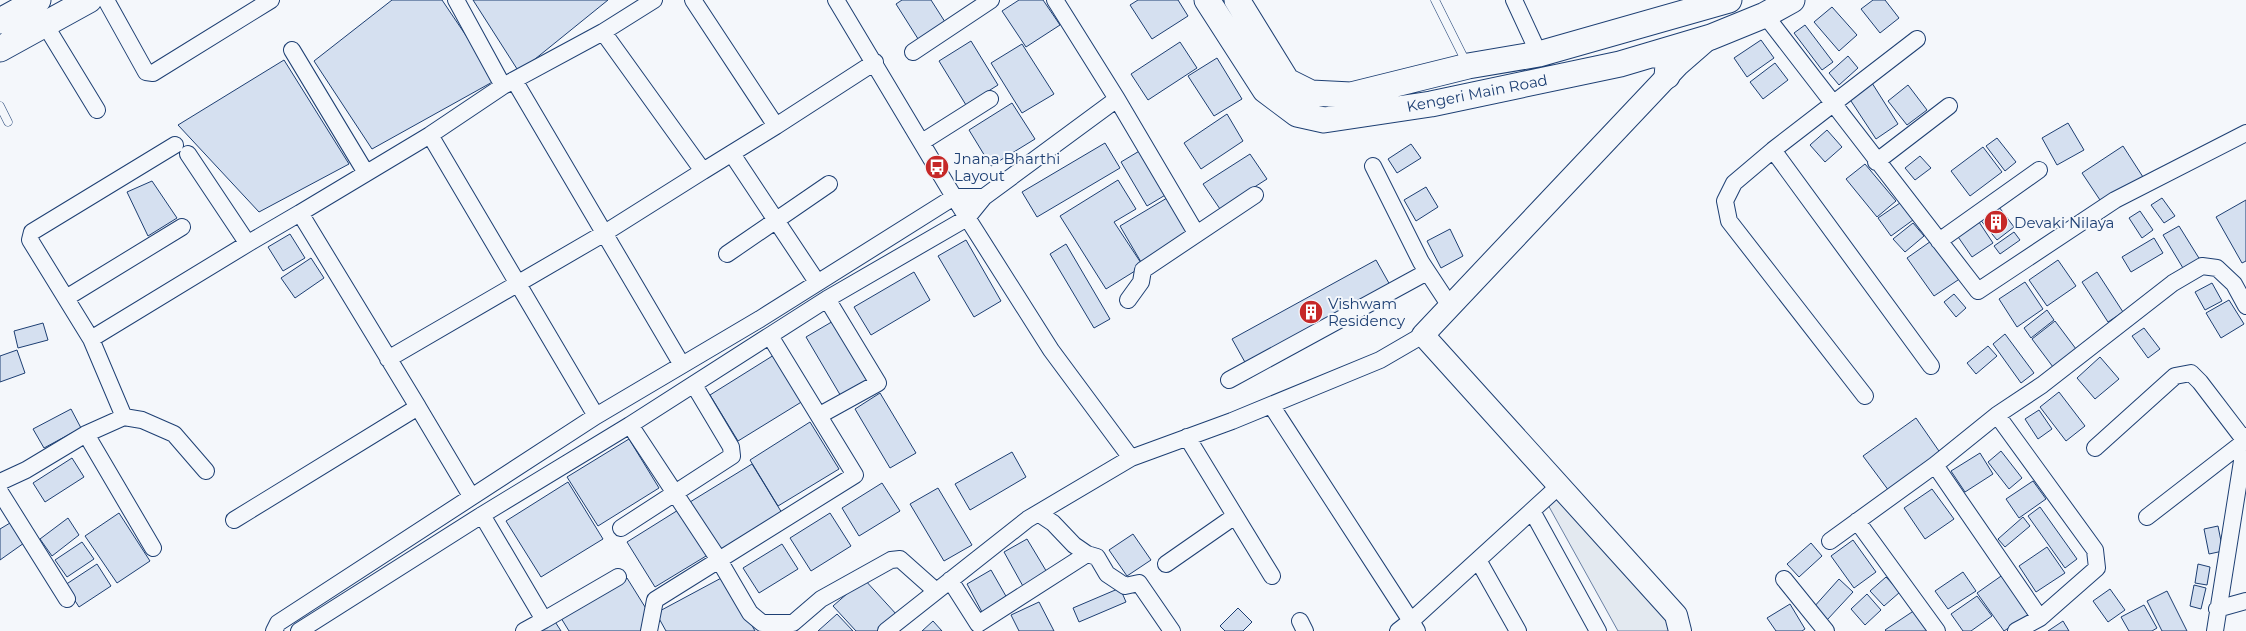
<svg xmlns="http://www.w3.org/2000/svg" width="2246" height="631" font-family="Montserrat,sans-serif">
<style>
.green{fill:#e3e9f0;stroke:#687fa3}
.building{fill:#d5e0f0;stroke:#1d3f73}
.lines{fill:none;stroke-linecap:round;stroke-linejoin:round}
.lane-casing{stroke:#1d3f73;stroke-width:9}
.street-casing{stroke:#1d3f73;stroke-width:18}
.secondary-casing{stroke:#1d3f73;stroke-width:24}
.primary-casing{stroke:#1d3f73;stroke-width:27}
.lane{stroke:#f4f7fb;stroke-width:8}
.street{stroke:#f4f7fb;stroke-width:16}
.secondary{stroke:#f4f7fb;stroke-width:22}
.primary{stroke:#f4f7fb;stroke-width:25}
.labels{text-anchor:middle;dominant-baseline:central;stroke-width:4;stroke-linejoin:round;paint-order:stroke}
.street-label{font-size:15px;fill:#1d3f73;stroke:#f4f7fb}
.poi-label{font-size:15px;fill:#1d3f73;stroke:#f4f7fb;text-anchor:start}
</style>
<rect width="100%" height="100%" fill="#f4f7fb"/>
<path class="green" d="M1558 492 1687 631H1618L1547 503Z"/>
<path class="building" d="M392 0H442L496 80 372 149 314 61Z
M473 0H608L519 72Z
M902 0H931L947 25 920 42 896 4Z
M1019 0H1043L1060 25 1026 47 1002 11Z
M1138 0H1178L1188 16 1152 39 1130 5Z
M1873 0H1885L1899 18 1880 33 1861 9Z
M1832 7 1857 35 1839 51 1814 22Z
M1805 25 1833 62 1822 70 1794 33Z
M1761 40 1774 58 1747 77 1734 58Z
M971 41 998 85 966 105 939 61Z
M1180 42 1197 68 1148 100 1131 74Z
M1022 44 1054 94 1022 113 991 63Z
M1848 56 1858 68 1839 85 1829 73Z
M1217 58 1242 99 1214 116 1188 76Z
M284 60 349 164 259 212 178 125Z
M1775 63 1788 80 1763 99 1750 82Z
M1872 83 1898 124 1876 139 1849 98Z
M1908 85 1927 110 1907 125 1888 101Z
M1012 103 1035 139 991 166 969 130Z
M1227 114 1243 141 1201 169 1184 143Z
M2068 123 2084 150 2057 165 2042 138Z
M1827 130 1842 147 1825 162 1810 145Z
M1997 138 2016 162 2005 171 1986 146Z
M1105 143 1120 168 1037 217 1022 192Z
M1411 144 1421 158 1397 173 1388 159Z
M2123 146 2143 177 2102 203 2082 173Z
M1983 147 2002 172 1970 196 1951 171Z
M1141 150 1167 194 1147 206 1121 162Z
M1250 154 1267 179 1220 209 1203 184Z
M1920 156 1931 168 1915 180 1905 168Z
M1865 164 1896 201 1877 217 1846 179Z
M1118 180 1136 209 1114 222 1143 266 1106 289 1060 216Z
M152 181 177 218 148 236 127 192Z
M1426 187 1438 207 1416 221 1404 200Z
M1172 195 1193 231 1141 262 1120 226Z
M2162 198 2175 216 2164 223 2151 205Z
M2246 200V261L2242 263 2216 217Z
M1900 203 1913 220 1891 236 1878 218Z
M1996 203 2014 227 1997 240 1978 217Z
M2140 211 2153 230 2142 238 2129 218Z
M1975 216 1993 243 1972 257 1954 231Z
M1913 223 1924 236 1905 252 1893 239Z
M2179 226 2202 263 2186 273 2163 235Z
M1450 229 1463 256 1441 268 1427 241Z
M2014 232 2020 240 2000 254 1994 246Z
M290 234 305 258 283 271 268 247Z
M2154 238 2163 253 2131 272 2122 257Z
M1934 239 1961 278 1934 296 1907 258Z
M966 240 1001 301 974 317 938 256Z
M1066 244 1110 319 1094 328 1050 254Z
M311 258 324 278 295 298 281 278Z
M1376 260 1390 285 1246 364 1232 339Z
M2058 260 2076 286 2047 306 2029 280Z
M914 272 930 300 871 335 854 307Z
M2097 272 2123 312 2108 322 2082 282Z
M2025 282 2043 309 2017 327 1999 299Z
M2212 283 2222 301 2205 310 2195 292Z
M1954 294 1966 308 1956 317 1944 302Z
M2229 300 2244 324 2221 338 2206 313Z
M2047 310 2054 320 2031 338 2024 328Z
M835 320 871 381 842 398 806 337Z
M2055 321 2076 349 2053 367 2032 339Z
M43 323 48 340 18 348 14 331Z
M2144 328 2160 349 2148 358 2132 336Z
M2005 334 2034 373 2021 383 1993 344Z
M1988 346 1997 356 1976 374 1967 363Z
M17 350 25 373 0 382V356Z
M774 355 803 401 738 441 710 395Z
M2100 357 2119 379 2095 399 2077 378Z
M2059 392 2085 426 2066 441 2040 407Z
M880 393 916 453 890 468 855 409Z
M71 409 81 428 44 448 33 429Z
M2039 410 2052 429 2038 439 2025 419Z
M1916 418 1941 454 1889 491 1863 456Z
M810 422 839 469 778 506 750 460Z
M629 439 659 488 598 526 567 477Z
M2001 451 2022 478 2009 489 1988 462Z
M1012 452 1026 477 970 510 955 484Z
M1980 453 1993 474 1965 492 1951 471Z
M72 458 84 477 45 502 33 483Z
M752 464 782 513 720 551 690 502Z
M2033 481 2046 499 2019 518 2006 499Z
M568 482 603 539 541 577 506 521Z
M882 483 900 511 859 536 842 508Z
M938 488 972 545 944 561 910 504Z
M1932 489 1954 519 1925 539 1904 508Z
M683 507 711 553 655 587 627 542Z
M2040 507 2077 559 2065 568 2028 516Z
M119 513 150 561 117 583 85 536Z
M830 513 851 546 811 571 790 538Z
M2023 517 2030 526 2005 547 1998 539Z
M68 518 79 535 52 556 40 539Z
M10 523 24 543 0 560V529Z
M2218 526 2223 551 2209 554 2204 529Z
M1133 534 1151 560 1127 576 1109 550Z
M1027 539 1048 574 1024 588 1004 552Z
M1853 540 1876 572 1854 588 1831 556Z
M82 542 94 559 67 577 55 560Z
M1811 543 1822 556 1799 577 1787 564Z
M782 544 798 569 759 593 743 568Z
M2047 547 2065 573 2036 592 2019 566Z
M97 564 111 586 79 607 65 585Z
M2198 564 2210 567 2207 585 2195 583Z
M991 570 1007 598 982 612 967 584Z
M1963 572 1976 591 1948 609 1935 591Z
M2004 574 2031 613 2004 631 1977 593Z
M725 576 755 631H666L656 613Z
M1886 577 1900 592 1884 606 1870 591Z
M627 578 655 623 642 631H569L561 618Z
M864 579 897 615 879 631H856L833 606Z
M1839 579 1853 592 1827 620 1813 608Z
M2194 585 2206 588 2201 609 2190 606Z
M1120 588 1126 602 1079 622 1073 608Z
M2110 589 2125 610 2108 622 2093 601Z
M2167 591 2187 631H2162L2147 601Z
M1867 594 1881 610 1865 625 1851 609Z
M1977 596 1992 616 1971 631H1963L1951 614Z
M1039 602 1054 631H1019L1011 615Z
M1790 604 1805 629 1802 631H1776L1767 618Z
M2144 605 2157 628 2152 631H2129L2121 617Z
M1238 608 1252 622 1243 631H1225L1220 626Z
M1915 610 1930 631H1886L1885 630Z
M837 614 853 631H818Z
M552 617 561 631H529Z
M933 621 942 631H922Z
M2063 621 2069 631H2048Z"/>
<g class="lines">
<g class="lane-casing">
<path id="lane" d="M1435 0 1466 62
M0 106 8 122"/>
</g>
<g class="street-casing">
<path id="street" d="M106 0 146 72 153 73 271 0
M456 0 503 86
M836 0 954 197 1051 350 1131 458
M1055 0 1117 99 1196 233
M1514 0 1539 54
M1765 15 1978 291 2115 200 2246 133
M44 23 97 110
M603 32 703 171 776 126 693 0
M1917 39 1773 150 1931 366
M292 50 366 173
M913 52 991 0
M514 80 682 365
M776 126 875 62
M430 135 596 416
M922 142 990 99
M1773 150 1734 183 1725 201 1729 221 1865 396
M188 154 246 241H252L300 213
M732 154 817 282
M1876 162 1949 106
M1373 166 1421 262 1450 306
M1939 241 2039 170
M727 254 829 184
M66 298 182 227
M1128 300 1141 282 1143 270 1255 195
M91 339 252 241
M388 359 603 234 703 171
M1229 380 1427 272
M1271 405 1411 621 1398 631
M418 407 300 213 430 135 503 86 603 32 654 0
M820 415 878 383 827 299
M1997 415 2095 550 2097 568 2040 618 2016 631
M124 417 91 339 30 240 32 232 175 145
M630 425 719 560 750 613 762 623H793L821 599 891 560 900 559 936 591
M86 434 153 548
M1187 437 1272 576
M2095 448 2175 376 2191 373 2200 382 2245 441 2147 517
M1935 465 2040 618
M0 482 26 470 86 434 124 417 142 420 174 434 206 471
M0 492 67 599
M1532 511 1598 631
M1038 513 1053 523 1074 545 1087 554 1097 557 1107 574 1125 586 1139 583 1172 631
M482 515 544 620 524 631
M234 520 418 407 471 496
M1857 521 1937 631
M621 528 732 456 731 447 694 385
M1830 541 1935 465 1997 415 2042 385 2173 283 2202 266 2217 268 2234 284 2246 306
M1478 560 1518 631
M1166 564 1235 516
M1784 579 1826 631
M950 580 978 624 1087 554
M2217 609 2246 601
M544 620 618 577
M1300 621 1305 631
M274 631 278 623 596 416 760 319 954 197H984
M299 631 482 515 630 425 827 299 967 218 984 197 1117 99
M649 631 655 600 855 475 770 336
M886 631 1028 519 1131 458 1232 421 1380 360 1423 335
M1417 631 1411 621 1559 486
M2215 631 2246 436"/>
</g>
<g class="secondary-casing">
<path id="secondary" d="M1680 631 1676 615 1423 335 1678 65 1709 38"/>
</g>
<g class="primary-casing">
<path id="primary" d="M1207 0 1265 90 1297 114 1324 120 1431 104 1620 64 1711 37 1765 15 1792 0
M1237 0 1287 81 1311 93 1351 95 1468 66 1539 54 1729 0
M0 21 38 0
M0 49 89 0
M1651 55C1667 54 1669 62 1667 76"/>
</g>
<use href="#lane" class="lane"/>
<use href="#street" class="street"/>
<use href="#secondary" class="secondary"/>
<use href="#primary" class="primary"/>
</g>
<defs>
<g id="bus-disc" transform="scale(1.25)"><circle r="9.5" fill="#c62828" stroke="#f4f7fb"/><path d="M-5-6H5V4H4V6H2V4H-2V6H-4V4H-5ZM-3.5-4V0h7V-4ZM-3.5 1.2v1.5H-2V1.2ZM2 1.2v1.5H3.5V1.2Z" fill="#fff"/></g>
<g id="building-disc" transform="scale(1.25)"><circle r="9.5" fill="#c62828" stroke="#f4f7fb"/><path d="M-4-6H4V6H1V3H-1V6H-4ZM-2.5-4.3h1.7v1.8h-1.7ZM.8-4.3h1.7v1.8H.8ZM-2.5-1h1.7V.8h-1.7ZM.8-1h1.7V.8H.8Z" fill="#fff"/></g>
</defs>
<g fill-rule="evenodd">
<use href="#bus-disc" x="937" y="167"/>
<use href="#building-disc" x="1996" y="222"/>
<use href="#building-disc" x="1311" y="312"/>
</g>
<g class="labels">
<g class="street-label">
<text transform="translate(1477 93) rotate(-11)">Kengeri Main Road</text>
</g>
<g class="poi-label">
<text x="954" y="158">Jnana Bharthi<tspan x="954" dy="17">Layout</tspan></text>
<text x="2014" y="222">Devaki Nilaya</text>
<text x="1328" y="303">Vishwam<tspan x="1328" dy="17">Residency</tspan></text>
</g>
</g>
</svg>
